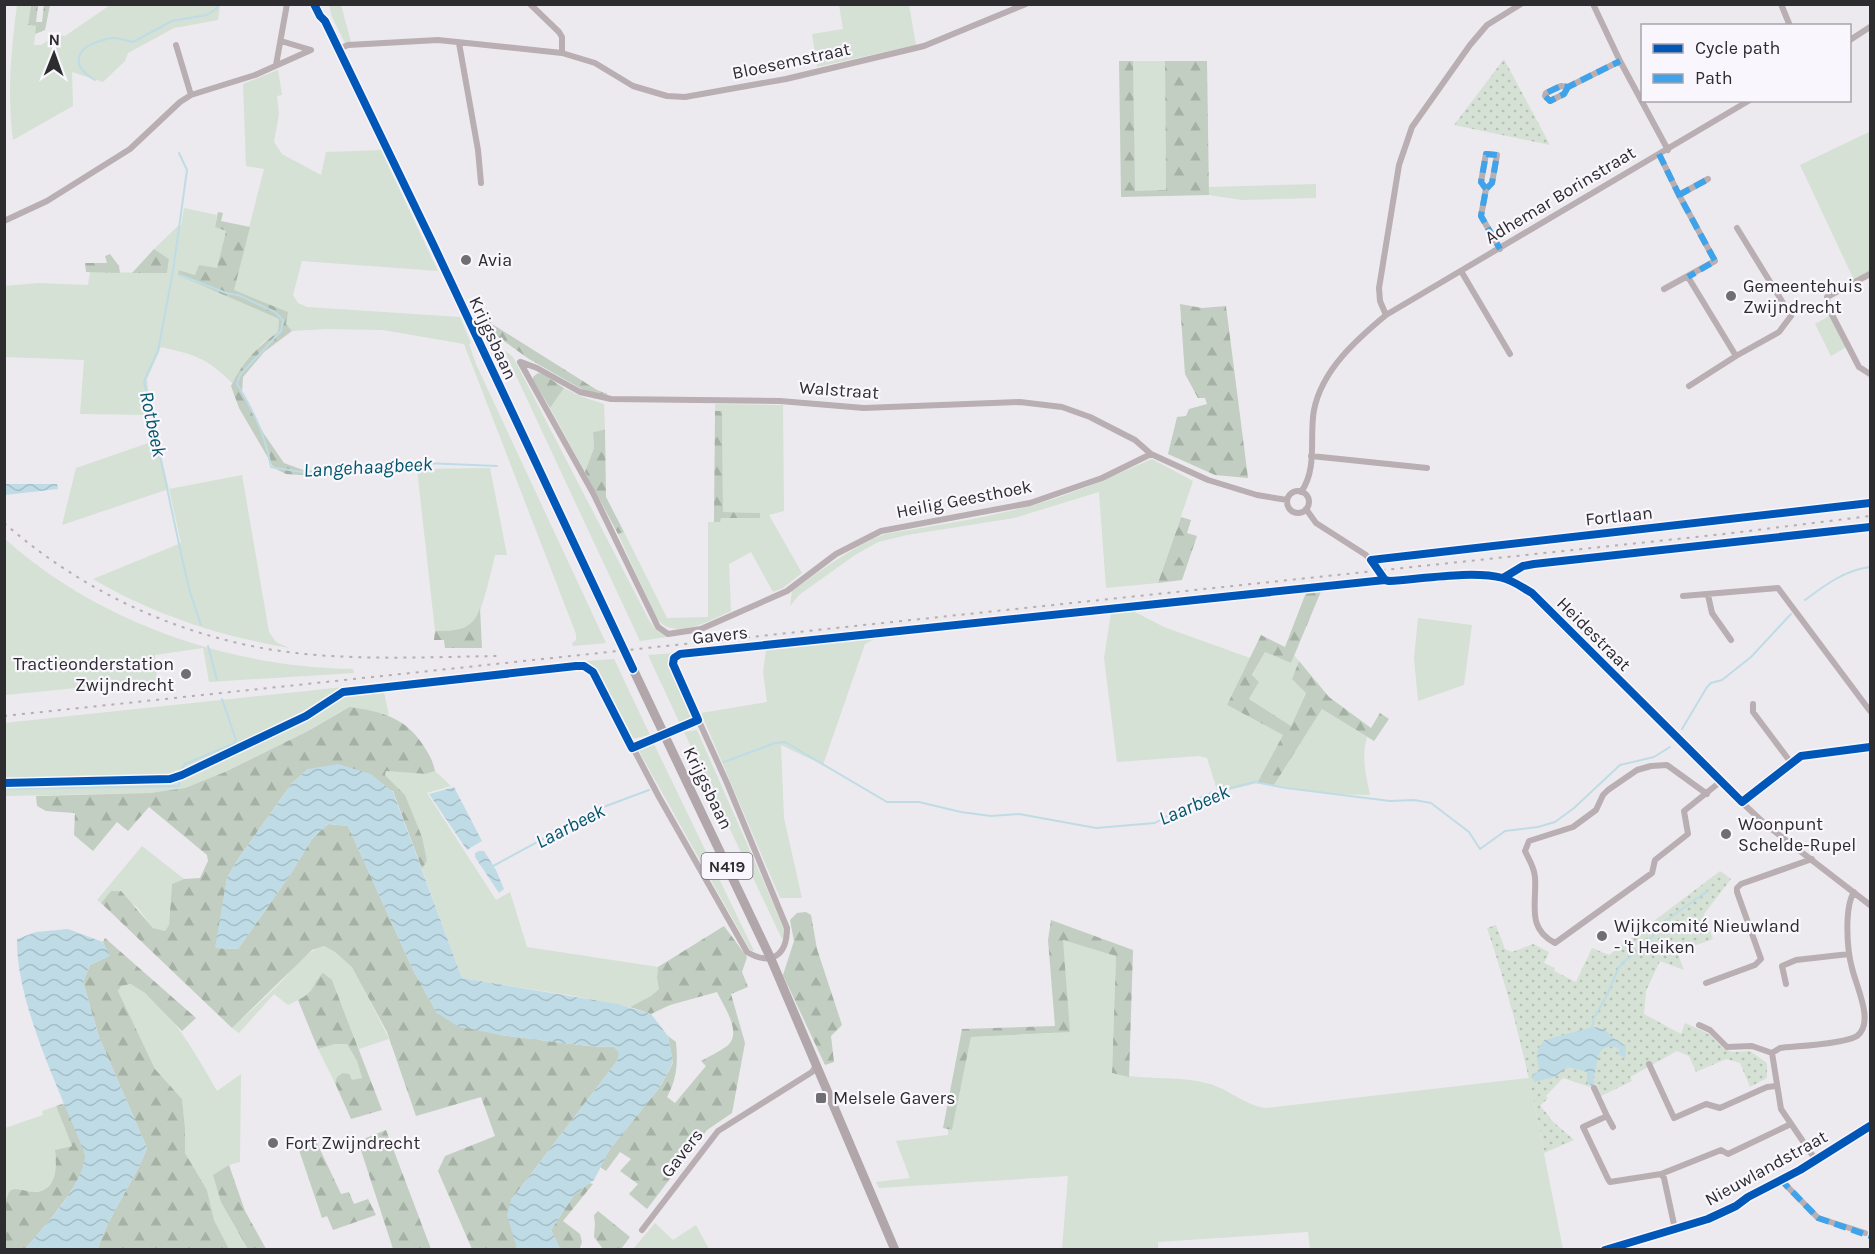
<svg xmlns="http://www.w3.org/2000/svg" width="1875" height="1254" font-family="Karla,sans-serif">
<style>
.green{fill:#d4e1d4}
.forest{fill:url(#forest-firs)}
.park{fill:url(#park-dots)}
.water{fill:url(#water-waves)}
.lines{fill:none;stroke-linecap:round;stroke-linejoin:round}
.stream{stroke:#bfdce6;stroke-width:2}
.minor{stroke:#b9aeb2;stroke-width:6}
.primary{stroke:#b1a6aa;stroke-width:9}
.rail{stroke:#b5aeb2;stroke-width:2;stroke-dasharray:3 6;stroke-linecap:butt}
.primary-bridge{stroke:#b1a6aa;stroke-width:9}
.quiet{stroke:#3ea3eb;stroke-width:6;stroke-dasharray:12 6;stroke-linecap:butt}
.cycleway-casing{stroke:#f9f6fd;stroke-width:11}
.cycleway{stroke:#0057b8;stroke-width:8}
.poi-dot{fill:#706e71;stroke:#f9f6fd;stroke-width:2}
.labels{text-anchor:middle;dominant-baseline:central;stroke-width:4.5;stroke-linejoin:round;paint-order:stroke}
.shield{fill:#f9f6fd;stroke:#6a696c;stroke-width:1.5}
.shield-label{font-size:16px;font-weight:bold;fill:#2d2c2e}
.street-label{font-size:18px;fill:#2d2c2e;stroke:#f9f6fd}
.poi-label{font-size:18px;fill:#2d2c2e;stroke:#f9f6fd;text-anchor:start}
.water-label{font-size:20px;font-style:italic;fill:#00576a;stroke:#f9f6fd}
</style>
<defs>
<pattern id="forest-firs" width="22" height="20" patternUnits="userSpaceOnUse" patternTransform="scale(1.5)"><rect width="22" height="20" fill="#c1cec1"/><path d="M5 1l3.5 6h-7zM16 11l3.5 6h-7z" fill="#a6b1a6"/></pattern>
<pattern id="park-dots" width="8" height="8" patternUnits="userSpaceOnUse" patternTransform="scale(1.5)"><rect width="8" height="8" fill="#d4e1d4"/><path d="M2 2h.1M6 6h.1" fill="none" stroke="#b6c1b6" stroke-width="1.8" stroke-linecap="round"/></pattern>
<pattern id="water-waves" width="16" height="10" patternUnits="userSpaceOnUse" patternTransform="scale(1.5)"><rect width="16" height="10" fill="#bfdce6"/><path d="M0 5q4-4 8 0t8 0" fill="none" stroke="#a4bdc6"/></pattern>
</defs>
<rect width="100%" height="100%" fill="#eceaee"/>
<path class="green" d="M17 5H31L28 24 36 26 34 45H41L57 35 65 36 110 5H220L218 20 174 28 128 53 125 61 103 82 72 72 73 106 13 140C7 94 11 51 17 5Z
M329 5H341L351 42 345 43 332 17Z
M839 5H909L916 45 817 67 812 34 843 29Z
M1133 61H1165L1166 191H1134Z
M278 70 282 95 277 96 279 114 274 142 282 154 321 175 326 152 381 150 438 271 302 261 293 295 298 303 307 307 460 317 471 343 469 344 476 364 606 643 573 646 572 643 576 640V634L464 344 383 330 326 329 292 331 286 324 287 312 233 290 264 169 246 166 243 84Z
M1869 132 1870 136V272L1854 280 1800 165Z
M1316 184V198L1242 200 1209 195V187Z
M184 208 217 215 215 227 226 231 217 268 195 275 180 270 178 275 279 319 278 332 261 344 232 383C207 358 196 355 161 347L147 379 151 415 80 414 84 360 5 357V286L38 283 88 285 90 272 167 273 169 259 154 249 179 225H181Z
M1831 315 1848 346 1831 356 1815 324Z
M504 350 513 357 649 620 655 629 667 637 640 641Z
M564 388 580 396 604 404 605 430 593 432 594 448 585 472 550 408Z
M715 404 783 405 784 511 769 515 802 573 783 588 773 592 751 552 729 564 731 611C711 620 672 643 656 617L618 534 624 532 667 618 708 617V522H720V518L760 517V513L723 512 722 412 715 411Z
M157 440 169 489 242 475 269 632 276 642 289 648C220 636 154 615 93 579L181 543 169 489 62 525 76 468Z
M1152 459 1193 481 1158 583 1106 588 1099 492 1014 518 907 535 878 542 855 555 799 595 790 606 792 591C822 570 851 547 885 534 932 526 980 519 1026 507 1069 496 1111 477 1152 459Z
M490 468 507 555H495C492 568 482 613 475 620 465 632 449 631 435 631L417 469Z
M5 539C99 623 228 667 353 669L354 673 209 682 203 648 155 655 157 680 5 695Z
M1123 606 1164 627 1250 658 1227 705 1283 735 1257 783 1218 793 1207 758 1199 756 1117 762 1104 658 1112 607Z
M1418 618 1472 625 1464 685 1418 701 1414 658Z
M904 628 886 633 865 644 823 765 781 745 784 818 802 898H780L701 713 767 702 763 672 767 642Z
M1265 652 1291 663 1294 655 1299 661 1292 679 1306 692 1291 726 1249 699 1259 682 1252 676Z
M675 653 669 659V666L691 717 680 724 648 655Z
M614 659 650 735 632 739 596 669C589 662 584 664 574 666L573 662Z
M382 683 389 715 348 707 310 730 225 772 185 788 150 793 5 796 4 723Z
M1322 709 1367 737C1361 758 1366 775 1370 795L1329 794 1274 785Z
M697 730 784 928V937L782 939 684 732Z
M653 742 754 951 750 950 639 751Z
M386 771 426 774 435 771 451 786 427 793 496 900 510 892 527 947 658 967 657 978 659 989 651 996 630 1007 574 996 462 978 422 869 427 861 421 837 405 795 385 775Z
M142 846 184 879 172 884 169 925 165 932 153 928 137 907 111 891 101 903 97 900Z
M1063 940 1116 955 1112 1073C1145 1081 1178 1075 1210 1084 1230 1090 1246 1106 1266 1108L1529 1078 1563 1249H1310L1308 1232 1158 1242V1249H1062L1068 1176 879 1188 876 1182 910 1178 896 1141 948 1135V1129L952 1130 971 1037 1056 1033Z
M324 946 335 952 353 967 389 1039 359 1049 332 980 318 977 310 994 288 1005 274 994 239 1033 232 1028C247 1014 263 1000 278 985 293 970 302 953 324 946Z
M132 984C172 1010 194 1051 217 1091L241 1074 240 1162 229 1165 248 1249H229L214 1220 207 1190 185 1153V1128L182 1099 155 1069 118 991 121 986Z
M335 1044H347L357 1061 362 1078 352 1081 337 1077 335 1083 318 1049Z
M56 1106 72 1146 55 1150C57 1168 57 1191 34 1192 28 1193 21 1188 15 1189 9 1190 7 1195 5 1199V1128L43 1115 42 1111Z
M655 1223 673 1240 696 1225 709 1249H633Z"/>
<path class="forest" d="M31 5H38L36 22H42L44 5H50L45 30 35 34 36 26 28 25Z
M1119 61H1133L1135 191 1166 190 1165 61H1207L1209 195 1121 197Z
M218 212 223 213 221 221 250 227 234 290 288 312 286 324 292 331 264 352 243 377 242 393 264 434 284 463 303 470 345 473 343 478 286 474 274 468 239 408 231 386C241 364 258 346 278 332L279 319 178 275 179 270 195 275 199 265 217 268 226 231 215 227Z
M154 249 169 259 167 273H132Z
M110 254 119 266 120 273 86 272 85 263H107L105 256Z
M1180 304 1202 308 1226 306 1248 478 1215 475 1168 454 1177 417 1186 416 1189 409 1207 404 1205 398H1198L1185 374Z
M486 314 492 324 597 390 608 394 604 396 585 391 529 359 490 331 484 320 483 315Z
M538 373 543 374 564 388 550 408 533 380V377Z
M715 411H722L723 512 760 513V518H721L720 522H714Z
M605 430 606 497 624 532 618 534 585 472 594 448 593 432Z
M1181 517 1191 520 1187 533 1197 536 1182 580 1158 583Z
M1322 589 1291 663 1265 652 1252 675 1259 682 1249 699 1291 726 1306 693 1292 679 1299 661 1329 697 1371 728 1380 713 1389 719 1374 741 1322 709 1274 785 1257 783 1283 735 1227 705 1261 635 1285 647 1307 590Z
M480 608 482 648H445L444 640H434L435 631C455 631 473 631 480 608Z
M349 707C380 711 405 717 423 745 429 754 433 761 435 771L426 774 386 771 385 775 405 795 422 837 427 861 422 869 393 791 308 769 292 783 238 859 227 878 216 948 238 949 290 875 312 839 328 824 348 826 413 970 437 1013 501 1035 587 1046 614 1047 620 1053 617 1061 511 1200 517 1249H472L438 1171 445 1156 495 1136 481 1097 416 1116 387 1032 352 967 335 952 324 946 312 950 232 1028 101 903 111 891H121L153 928 165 931 169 925 172 884 184 879 200 878 208 861 207 855 149 807 128 831 117 822 93 851 74 835 75 813 46 811 37 806 36 796 150 793 185 788 225 772 310 730Z
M806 912 811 915 817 949 842 1025 831 1036 834 1062 825 1065 783 975 794 941 790 920 797 913Z
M1051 920 1133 950 1129 1077 1112 1073 1116 956 1063 940 1070 1032 971 1037 952 1130 943 1128 962 1029 1055 1026 1048 940Z
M724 926 747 957 742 972 748 987 731 994 745 1043 732 1113 707 1130 647 1209 629 1194 638 1184 620 1171 631 1159 620 1152 606 1171 600 1167 610 1149 660 1087 673 1063 668 1036 676 1042C678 1062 677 1079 667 1097L675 1103 706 1066 701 1061C709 1056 719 1052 727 1046 743 1033 724 1007 717 992L670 1005 651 1014 630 1007 651 996 659 989 657 978 658 967Z
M105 938 196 1018 182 1031 145 993 131 984 121 986 118 991 155 1069 182 1099 185 1128V1153L207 1190 214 1220 229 1249H98C109 1213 134 1183 147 1148L99 1037 83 982 90 965 109 956 103 942Z
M323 973 332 980 382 1110 351 1119 335 1083 337 1077 343 1073 349 1074 352 1080 362 1078 357 1061 347 1044H335L318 1049 298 1000C317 991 311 984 323 973Z
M65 1103C71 1118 83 1140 85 1155 88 1178 40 1232 25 1249H5C4 1238 2 1198 10 1191 16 1186 26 1192 33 1192 57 1192 57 1168 55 1150L72 1146 56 1106Z
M386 1130 431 1249H393L358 1141Z
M317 1143 341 1194 349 1192 354 1204 368 1199 376 1215 333 1230 327 1216 322 1218 299 1150Z
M229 1165 245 1211 266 1249H248L221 1202 213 1175Z
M589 1183 593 1184 563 1221 580 1234 582 1242 580 1248 560 1249 551 1230 574 1195Z
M598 1211 630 1237 621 1249H603L594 1237 595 1224 594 1215Z"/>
<path class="park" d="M1504 59 1550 145 1454 125Z
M1720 871 1731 879 1704 914 1713 939 1677 952 1684 970 1660 961 1646 991 1644 1014 1681 1034 1685 1023 1709 1034 1723 1048 1732 1052 1750 1051 1767 1063V1078L1750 1087 1740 1063 1726 1059 1696 1072 1689 1056 1677 1051 1630 1077 1632 1081 1601 1096 1596 1089 1563 1078 1546 1096 1548 1098 1540 1106 1550 1117V1119L1574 1140 1544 1153C1530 1077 1512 1002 1487 928L1496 925 1505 949 1512 952 1533 944 1549 952 1544 963 1555 968 1554 971 1576 982 1592 948 1609 955Z"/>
<path class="water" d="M4 484H57L58 489 5 495Z
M338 764 371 774 393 792 462 978 618 1004 651 1014 668 1036 673 1062 660 1087 610 1149 594 1180 574 1195 551 1230 560 1249H517L507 1215 511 1200 617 1061 619 1053 614 1047 587 1046 501 1035 459 1027 437 1013 413 970 348 826 328 824 312 839 290 875 238 949 215 948 227 878 238 859 292 783 308 769Z
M454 787 482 841 467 850 429 794Z
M479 851H484L496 870 504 889 499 893 475 857V853Z
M68 929 103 942 110 956 90 965 83 982 99 1037 147 1148C134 1183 109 1213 98 1249H25C44 1227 85 1183 85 1154 61 1093 16 1004 17 939L36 932Z
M1592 1027C1609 1028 1606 1034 1618 1041 1621 1043 1624 1044 1626 1047L1625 1058 1618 1054 1620 1049C1594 1038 1599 1066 1593 1079L1595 1083 1592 1086 1587 1082V1072L1568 1067 1554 1077 1534 1082 1532 1075 1540 1071C1536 1059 1535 1049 1545 1040Z"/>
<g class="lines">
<path class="stream" d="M95 80C71 66 74 49 100 41 105 40 110 37 114 38 120 38 127 41 133 42L172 21 207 15 217 8 218 4
M179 153 187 170 173 271 158 351 144 381 182 558 190 592 201 625
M180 275 226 293 238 295 275 312 283 320 281 331 240 375 237 384C254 412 265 434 271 467L308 473 424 463 497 466
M1805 600C1825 585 1845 570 1870 567
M208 646 217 680
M1682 729 1707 687 1711 683 1722 680 1751 657 1791 614
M724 762 775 743 785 742 887 802H919L961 812 991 816 1019 814 1096 828 1155 823 1193 801 1214 792 1255 782 1286 788 1390 801 1414 800 1431 803 1469 832 1480 849 1505 831 1538 827 1555 822 1574 808 1620 765 1654 757 1670 747
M180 772 185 764 233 744 236 740 222 699
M4 789 179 786V782
M493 866 598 809 649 790
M1592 1027 1594 1018 1607 995 1619 967 1627 959 1641 949 1668 919 1709 890"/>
<path class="minor" d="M530 4 559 32 562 37V53
M1593 4 1620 61 1668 150
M1781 4 1790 26
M1850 40 1870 27
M281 41 311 50
M459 43 478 150 481 183
M176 45 191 95
M339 49 348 45 438 40 562 53 595 63 633 86 667 96 685 97 786 79 924 46 1026 4
M276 65 287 4
M1568 87 1564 94 1550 101 1545 96 1546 93 1561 86 1568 87 1620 61
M1659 154 1679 195 1715 261 1664 289
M1486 189 1481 182 1486 154 1497 155 1492 183 1486 189 1481 216 1500 249
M1679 195 1708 179
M4 221 47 201 130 149 180 102 191 95 255 75 311 50
M1461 271 1510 354
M1870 274 1827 297 1828 307 1859 367 1870 374
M1688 277 1736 356
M1386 315 1380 301 1379 288 1399 165 1412 127 1470 45 1487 25 1521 4
M520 362 593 493 658 627 668 634 701 629 787 591 836 554 881 531 1030 503 1102 478 1151 454
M521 362 537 368 580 392 611 399 780 401 864 408 1020 402 1062 407 1090 417 1135 440 1151 454 1208 480 1257 495 1287 500
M1689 386 1736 356 1779 332 1791 316 1737 228
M1311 456 1427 468
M1287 502a11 11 0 1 1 22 0a11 11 0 1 1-22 0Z
M1301 492C1318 469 1309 435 1314 410 1322 370 1356 340 1386 315L1750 100
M1306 509 1316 523 1366 555 1385 580 1389 581 1488 576 1514 582 1532 593 1720 782 1765 824 1870 905
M1371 560 1870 503
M1708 595 1712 613 1731 640
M1683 596 1778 588 1870 711
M574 666H584L593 672 659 797 747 952C771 966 787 956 787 928L727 783 673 664 674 658 680 654 766 645
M1753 704V712L1792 764
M1707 794 1667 765 1651 766 1637 770 1608 790 1603 795 1596 810 1573 827 1529 841 1525 851C1529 860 1534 866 1535 877 1537 904 1526 928 1555 943L1652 873 1655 860 1688 834 1684 811 1720 782
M1742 802 1801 756 1870 747
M1706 983 1755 965 1761 959 1737 892V888L1741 884 1812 859
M1786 984 1782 966 1796 960 1849 954
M1699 1025 1710 1030 1727 1047 1752 1046 1772 1053 1780 1048C1797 1046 1844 1044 1857 1036 1875 1023 1856 986 1852 968 1847 950 1844 908 1854 892
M1772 1053 1781 1109 1815 1159
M1649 1064 1674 1118 1706 1104 1720 1108 1767 1087 1776 1086
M1594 1088 1607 1116 1583 1127 1608 1179 1610 1182 1661 1174 1664 1178 1675 1229
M1607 1116 1613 1127
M1661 1174 1721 1150 1728 1154 1791 1124
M1780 1179 1818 1218 1865 1233
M642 1230 718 1131 812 1072 816 1066
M1605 1250 1675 1229 1708 1219 1736 1206 1748 1197 1800 1170 1870 1126"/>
<path class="primary" d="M314 4 320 16 325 21 433 244 612 626
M633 669 771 959 895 1250"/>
<path class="rail" d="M4 523C89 597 193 643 305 654 368 660 434 657 497 656
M4 716 1724 534 1870 516"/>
<path class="primary-bridge" d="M612 626 633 669"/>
<path class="quiet" d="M1568 87 1564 94 1550 101 1545 96 1546 93 1561 86 1568 87 1620 61
M1659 154 1679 195 1715 261 1688 277
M1486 189 1481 182 1486 154 1497 155 1492 183 1486 189 1481 216 1500 249
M1679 195 1708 179
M1780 1179 1818 1218 1870 1236"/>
<g class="cycleway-casing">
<path id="cycleway" d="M314 4 320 16 325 21 433 244 633 669
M1503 578 1523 566 1534 564 1870 527
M1385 580 1371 560 1870 503
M4 783 170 779 182 775 306 716 343 692 576 666H584L593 672 632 748 698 720 673 664 674 658 680 654 1385 580 1389 581C1422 579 1472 570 1503 578 1514 581 1523 588 1532 593L1742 802 1801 756 1870 747
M1605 1250 1675 1229 1708 1219 1736 1206 1748 1197 1800 1170 1870 1126"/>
</g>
<use href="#cycleway" class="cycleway"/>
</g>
<g class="poi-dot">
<circle cx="466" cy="260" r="6"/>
<circle cx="1731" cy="296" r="6"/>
<circle cx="186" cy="674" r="6"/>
<circle cx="1726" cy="834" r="6"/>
<circle cx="1602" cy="936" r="6"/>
<rect x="815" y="1092" width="12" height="12" rx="3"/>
<circle cx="273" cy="1143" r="6"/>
</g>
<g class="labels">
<rect class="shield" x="701.5" y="853" width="51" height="26" rx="4.5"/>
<g class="shield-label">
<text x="727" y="866">N419</text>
</g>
<g class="street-label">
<text transform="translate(791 61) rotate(-12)">Bloesemstraat</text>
<text transform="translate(1560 195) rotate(-31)">Adhemar Borinstraat</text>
<text transform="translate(493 338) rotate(65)">Krijgsbaan</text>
<text transform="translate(839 390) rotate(4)">Walstraat</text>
<text transform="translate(964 499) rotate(-11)">Heilig Geesthoek</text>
<text transform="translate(1619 516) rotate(-6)">Fortlaan</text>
<text transform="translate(1594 634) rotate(45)">Heidestraat</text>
<text transform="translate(720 635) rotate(-6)">Gavers</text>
<text transform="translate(708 788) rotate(64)">Krijgsbaan</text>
<text transform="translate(682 1153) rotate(-52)">Gavers</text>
<text transform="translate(1766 1168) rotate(-29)">Nieuwlandstraat</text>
</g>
<g class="poi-label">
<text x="478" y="260">Avia</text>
<text x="1743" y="286">Gemeentehuis<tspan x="1743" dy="21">Zwijndrecht</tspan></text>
<text x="174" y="664" text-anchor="end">Tractieonderstation<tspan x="174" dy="21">Zwijndrecht</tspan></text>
<text x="1738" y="824">Woonpunt<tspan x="1738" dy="21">Schelde-Rupel</tspan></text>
<text x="1614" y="926">Wijkcomité Nieuwland<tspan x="1614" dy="21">- 't Heiken</tspan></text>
<text x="833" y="1098">Melsele Gavers</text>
<text x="285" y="1143">Fort Zwijndrecht</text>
</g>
<g class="water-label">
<text transform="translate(153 424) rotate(78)">Rotbeek</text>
<text transform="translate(368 467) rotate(-3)">Langehaagbeek</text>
<text transform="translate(1194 805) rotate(-23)">Laarbeek</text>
<text transform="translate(570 826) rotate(-27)">Laarbeek</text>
</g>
</g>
<rect width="1875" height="1254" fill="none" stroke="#2d2c2e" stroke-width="12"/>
<rect x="1641" y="24" width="210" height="78" fill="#f9f6fd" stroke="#a7a5aa" stroke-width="1.5"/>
<rect x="1653" y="44" width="30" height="9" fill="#0057b8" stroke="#a7a5aa" stroke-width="1.5"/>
<text x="1695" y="54" font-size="18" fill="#2d2c2e">Cycle path</text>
<rect x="1653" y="74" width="30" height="9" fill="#3ea3eb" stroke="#a7a5aa" stroke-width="1.5"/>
<text x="1695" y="84" font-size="18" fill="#2d2c2e">Path</text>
<g transform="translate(54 54) rotate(1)" stroke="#f9f6fd" stroke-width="4.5" paint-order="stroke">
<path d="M0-4.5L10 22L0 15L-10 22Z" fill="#2d2c2e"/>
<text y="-9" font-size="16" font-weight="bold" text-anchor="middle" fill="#2d2c2e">N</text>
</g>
</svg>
